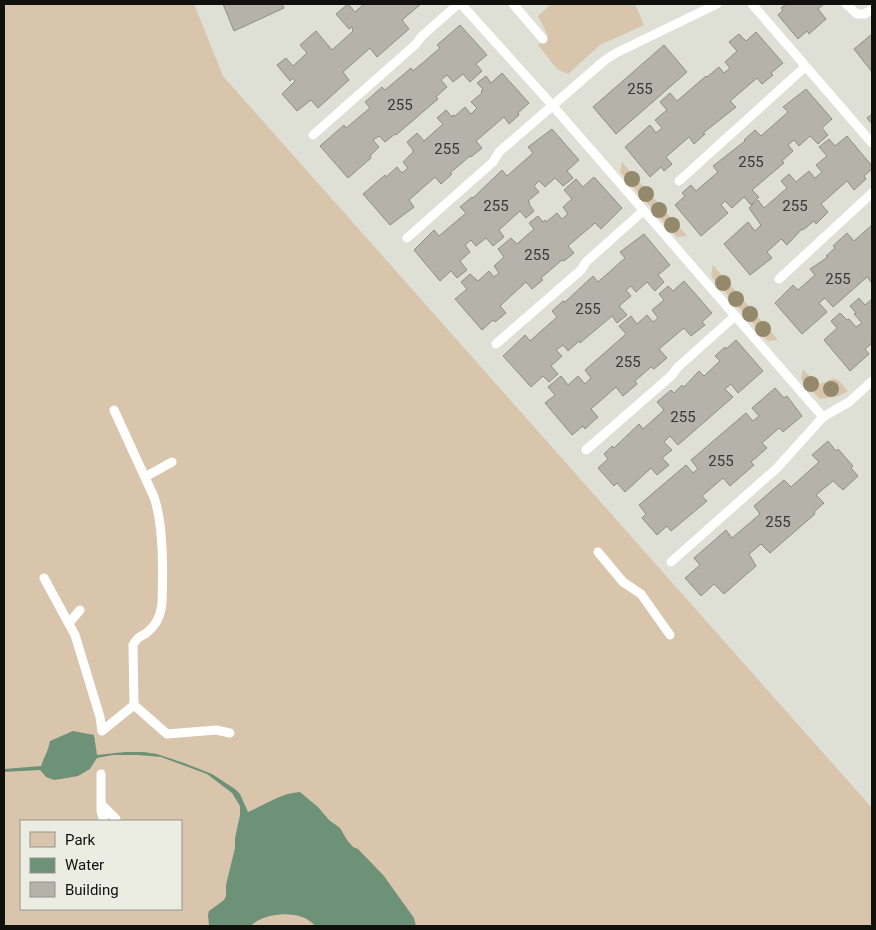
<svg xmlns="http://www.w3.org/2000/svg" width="876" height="930" font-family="Roboto,sans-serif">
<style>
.green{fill:#d8c5ab;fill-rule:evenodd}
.water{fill:#6e9278}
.building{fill:#b4b2a9;stroke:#908e85}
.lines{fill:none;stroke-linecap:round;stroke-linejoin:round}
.service{stroke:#fff;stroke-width:9}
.tree{fill:#95896c}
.labels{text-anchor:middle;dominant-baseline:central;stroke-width:4;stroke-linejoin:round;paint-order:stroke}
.number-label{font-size:15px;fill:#393834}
</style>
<rect width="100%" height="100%" fill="#dee0d6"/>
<path class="green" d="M4 4H194L223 76 872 808V926H4ZM21 821H181V909H21Z
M549 4H635L644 25 600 45 568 74 557 69 538 45 548 36 538 16 550 5Z
M622 162 687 236 677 237 620 172Z
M713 265 778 340 768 341 711 276Z
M803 369 817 384C835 384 829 368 848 391L839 396 820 399 801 379Z"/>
<path class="water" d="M73 731 94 735 97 755 125 752H144L157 754 184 763 212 774 235 789 240 794 248 812C265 805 281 793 300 792L318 807 329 820 340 828 347 840 353 847 358 849 384 876 414 918 416 926H315C303 911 276 912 259 920 256 921 253 925 249 926 242 928 219 926 209 926L208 915 209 911 224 900 226 896V885L235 848V838L240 815V806L232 793 207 774 161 757 138 755H113L97 758 90 769 78 776 67 778 54 780 46 777 40 770 4 772V769L41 766C44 757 48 752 50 741Z"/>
<path class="building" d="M223 4H282L284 8 234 31Z
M348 4 355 12 364 4H421L402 20 409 29 377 57 370 48 343 72 349 80 318 108 311 100 297 111 282 94 295 81 293 78 290 81 277 65 286 58 293 66 307 53 300 45 316 31 332 50 353 31 352 27 349 29 336 14Z
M786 4H824L818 9 826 19 809 34 807 31 798 39 778 15 783 10 781 8Z
M460 25 487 55 476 64 482 71 470 82 463 74 453 82 447 75 441 80 447 87 436 97 438 99 396 135 395 134 385 142 379 136 373 140 379 147 370 156 371 158 348 178 320 146 344 125 346 128 370 108 365 102 382 87 385 90 411 68 413 71 440 48 437 45Z
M756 32 783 63 771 73 773 75 762 84 757 78 730 101 736 107 703 133 705 134 694 144 689 137 666 157 672 164 664 171 661 167 650 177 625 147 650 125 656 133 662 128 655 120 667 110 660 102 670 93 677 101 706 76 707 77 719 67 724 73 730 68 725 62 737 51 729 42 739 34 746 41Z
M872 34V72L854 49Z
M664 45 687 72 616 134 593 107Z
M502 73 529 103 518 113 519 115 509 124 504 117 476 141 482 148 471 157 470 156 450 173 452 174 441 184 435 177 409 200 414 207 390 225 363 194 385 175 386 177 397 167 402 173 408 168 403 162 413 152V150L407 142 417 133 424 141 443 124 437 118 446 110 452 117 453 115 455 116 465 107 471 114 477 108 471 102 482 93 481 91 483 89 477 83 486 76 491 83Z
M806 89 832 119 822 128 828 135 818 144 810 136 799 146 794 140 788 145 793 151 782 161 784 163 752 190 759 197 751 205 744 197 732 208 725 201 721 205 728 213 701 236 675 205 685 196 682 193 691 185 696 191 718 172 713 166 745 141 744 140 755 130 761 136 788 112 783 107Z
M872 114V124L867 118Z
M552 129 579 160 567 171 573 178 563 186 555 178 545 187 539 181 534 186 539 192 528 201 530 203 529 204 534 211 526 218 520 211 499 230 504 237 493 246 486 238 476 246 471 240 465 245 470 252 460 261 467 270 457 278 451 271 440 281 414 250 434 230 439 236 466 213 460 207 472 197 473 198 502 170 507 176 533 153 528 147Z
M847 136 872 166V169L864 176 866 179 854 190 847 181 821 204 828 212 816 224 814 221 803 230 802 229 787 245 781 239 767 252 772 258 750 275 724 244 748 222 755 231 761 225 749 208 758 200 764 208 787 188 781 181 789 174 796 182 809 171 815 178 822 172 816 165 827 156 819 147 829 139 835 146Z
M594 177 622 208 601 229 595 223 568 246 574 253 564 261 562 260 541 278 543 280 532 289 526 282 500 306 506 313 495 322 493 320 482 330 455 299 467 289 461 282 470 274 478 281 489 271 494 277 499 273 494 266 504 257 498 249 511 238 517 244 534 229 529 223 538 216 543 222 545 220 546 222 557 213 562 219 568 214 563 207 572 199 564 190 576 179 583 187Z
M872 225V281L871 282 867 277 833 307 825 298 819 303 827 312 802 334 775 303 793 285 798 290 815 275 810 269 828 257 826 256 835 248 833 246 847 233 854 241Z
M644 234 670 265 658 275 664 282 655 291 647 282 636 292 631 286 626 290 631 296 619 306 627 315 617 323 612 316 580 343 579 341 568 351 563 345 556 350 562 356 551 366 558 374 549 382 543 376 531 387 503 356 525 335 530 341 557 317 552 311 563 301 565 302 593 276 598 282 625 258 620 252Z
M684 281 712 313 702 322 705 325 691 336 684 328 659 349 667 358 654 369 651 367 635 381 637 384 623 396 616 387 591 409 598 417 585 429 583 426 572 435 545 403 555 395 548 387 561 376 568 385 578 376 585 384 591 378 585 370 626 334 619 326 631 316 637 324 647 315 653 322 658 318 652 310 664 300 659 294 668 286 673 291Z
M859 298 865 305 872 299V343L865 349 869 354 850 371 824 340 837 328 831 321 840 313 847 320 849 319 856 327 862 323 854 314 856 313 850 306Z
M736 340 763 371 738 393 731 384 725 389 733 397 678 445 670 436 664 442 672 450 662 458 669 465 657 475 651 468 625 492 617 483 614 486 598 468 608 459 604 454 612 446 614 448 639 424 643 429 664 410 657 402 671 390 674 393 682 385 684 387 699 371 704 376 720 361 715 356 725 347 726 349Z
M775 388 784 398 787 396 802 416 783 432 779 428 762 443 767 448 751 462 754 465 730 486 723 478 702 496 707 501 671 531 667 526 657 535 642 518 646 514 639 505 686 465 693 473 698 469 691 460 746 413 753 421 759 416 752 408Z
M828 441 836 451 838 449 853 466 851 468 858 476 843 490 833 481 816 495 824 503 814 512 815 514 770 553 761 544 749 554 756 566 724 594 714 584 701 596 685 578 700 565 694 558 726 530 732 538 760 514 754 506 784 480 791 487 819 462 812 455Z"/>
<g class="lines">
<path class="service" d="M461 4 553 106 823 417 849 402 872 381
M513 4 543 39
M752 4 872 143
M846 4 857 14H865L872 9
M313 135 416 44 421 37 458 4
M679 181 805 67
M407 238 493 162 499 152 605 60 616 53 717 4
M779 279 872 193
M496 344 581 270 586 262 643 211
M114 410 154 497C164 526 163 573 162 604 160 617 156 626 145 634 139 637 136 639 133 645L134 705 167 734 216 730 230 733
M586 450 671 376 678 367 735 316
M145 477 172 462
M598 552 623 582 641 594 670 635
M671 562 777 468 823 417
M44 578 75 635 100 717 102 731
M69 623 80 610
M102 731 134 705
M101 774V811L104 821
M101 804 116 819"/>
</g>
<g class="tree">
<circle cx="632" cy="179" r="8"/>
<circle cx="646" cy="194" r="8"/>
<circle cx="659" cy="210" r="8"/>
<circle cx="672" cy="225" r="8"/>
<circle cx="723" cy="283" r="8"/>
<circle cx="736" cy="299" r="8"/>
<circle cx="750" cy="314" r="8"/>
<circle cx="763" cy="329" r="8"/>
<circle cx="811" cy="384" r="8"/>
<circle cx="831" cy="389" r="8"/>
</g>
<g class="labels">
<g class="number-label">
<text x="640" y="89">255</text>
<text x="400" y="105">255</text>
<text x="447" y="149">255</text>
<text x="751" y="162">255</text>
<text x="496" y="206">255</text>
<text x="795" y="206">255</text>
<text x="537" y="255">255</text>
<text x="838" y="279">255</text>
<text x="588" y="309">255</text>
<text x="628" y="362">255</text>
<text x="683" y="417">255</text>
<text x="721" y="461">255</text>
<text x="778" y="522">255</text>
</g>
</g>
<rect width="876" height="930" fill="none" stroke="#10100d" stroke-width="10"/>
<rect x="20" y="820" width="162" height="90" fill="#ebede3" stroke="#93958d"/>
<rect x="30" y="832" width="25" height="15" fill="#d8c5ab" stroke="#93958d"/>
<text x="65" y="845" font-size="15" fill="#10100d">Park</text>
<rect x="30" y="858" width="25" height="15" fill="#6e9278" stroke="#93958d"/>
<text x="65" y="870" font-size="15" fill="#10100d">Water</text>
<rect x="30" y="882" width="25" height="15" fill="#b4b2a9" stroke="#93958d"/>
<text x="65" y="895" font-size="15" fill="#10100d">Building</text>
</svg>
